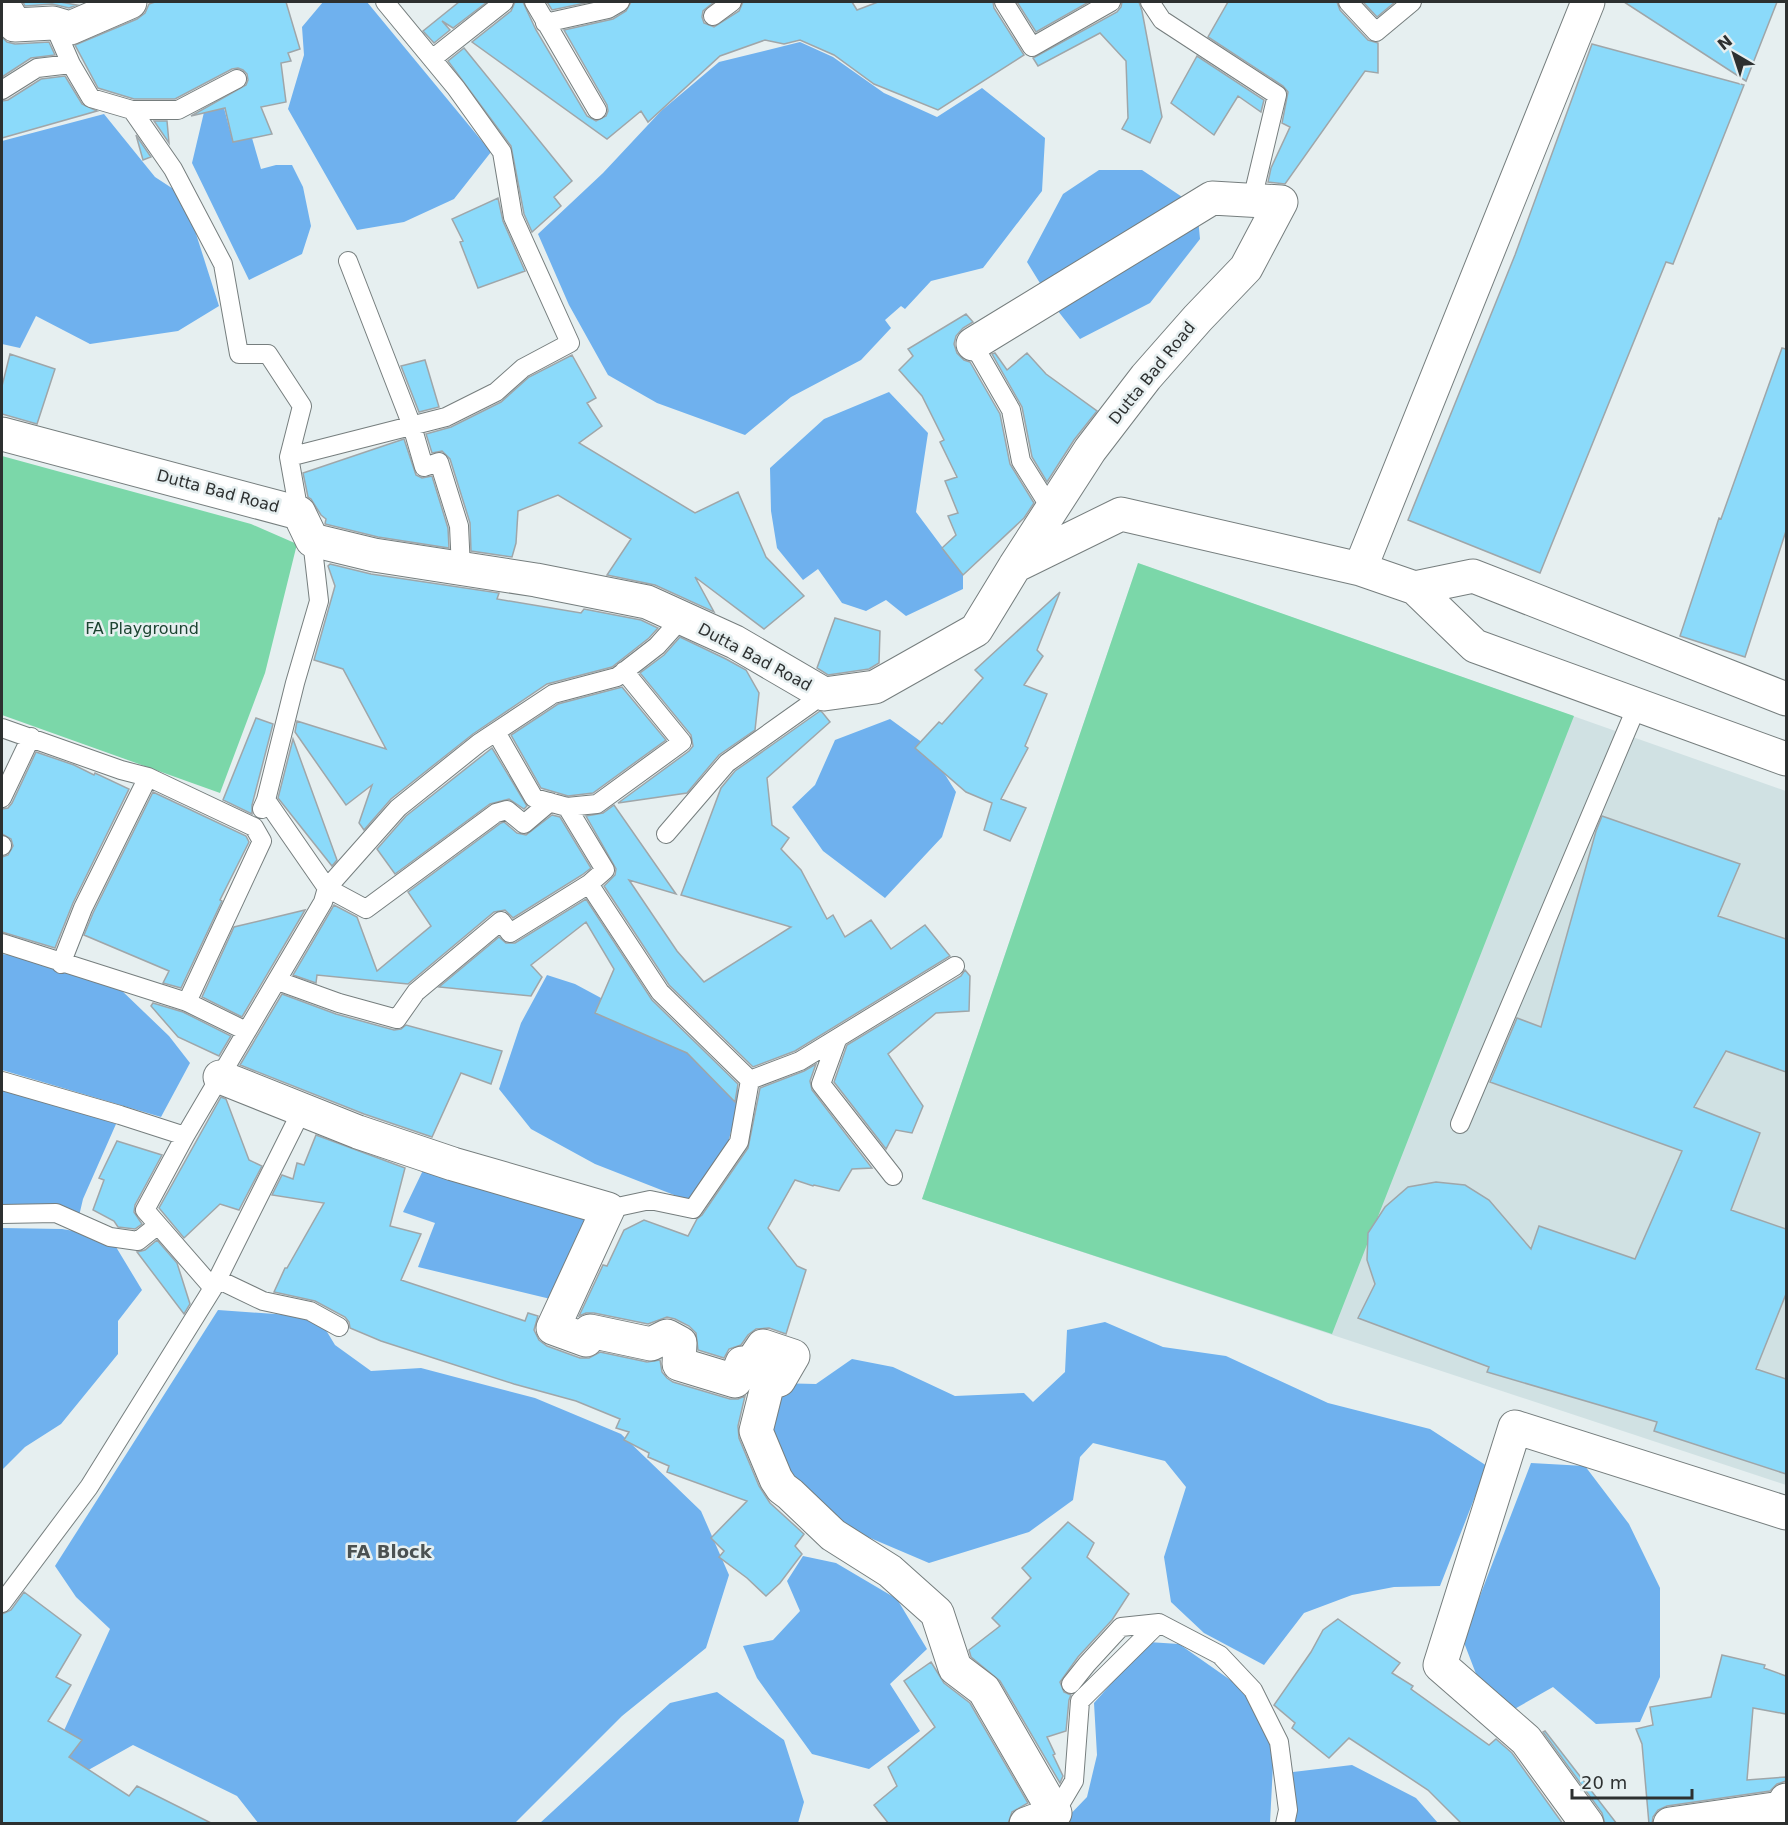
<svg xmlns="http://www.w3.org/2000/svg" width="1788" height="1825" font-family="'DejaVu Sans',sans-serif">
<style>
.built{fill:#d0e1e3}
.green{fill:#7bd7a9}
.water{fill:#6fb1ee}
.building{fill:#8bdafa;stroke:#9fa6a9;stroke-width:1.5}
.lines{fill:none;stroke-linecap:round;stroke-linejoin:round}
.service-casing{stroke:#767e7e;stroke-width:20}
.minor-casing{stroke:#767e7e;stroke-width:35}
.service{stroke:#fff;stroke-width:18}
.minor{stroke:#fff;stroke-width:33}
.labels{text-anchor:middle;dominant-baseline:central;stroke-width:5;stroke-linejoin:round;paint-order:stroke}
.street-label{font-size:16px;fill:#2d3030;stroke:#e6eff0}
.park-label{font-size:16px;fill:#1c4431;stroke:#e6eff0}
.neighbourhood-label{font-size:18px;font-weight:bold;fill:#4a5151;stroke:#e6eff0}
</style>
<rect width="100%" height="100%" fill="#e6eff0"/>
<path class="built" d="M1138 563 1786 791V1485L922 1199Z"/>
<path class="green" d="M2 456 251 524 297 544 265 673 220 793 2 715Z
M1138 563 1574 716 1332 1334 922 1199Z"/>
<path class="water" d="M323 2H367L491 152 454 199 404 222 357 230 288 109 304 55 302 27Z
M800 42 833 57 884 93 937 117 982 88 1045 138 1042 191 983 268 931 281 905 309 901 306 885 320 891 328 861 360 791 397 745 435 657 403 608 375 569 305 538 234 603 173 661 111 719 62Z
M205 108H224L233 142 252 138 261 169 276 165H292L303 187 311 226 302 254 249 280 192 163Z
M104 114 155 177 184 196 219 306 178 331 90 344 36 316 20 348 2 344V141Z
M1099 170H1142L1197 207 1200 239 1150 303 1080 339 1054 306 1027 262 1063 194Z
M889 392 928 433 916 512 963 575V589L906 616 886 600 866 611 842 603 818 569 803 580 777 548 771 511 770 468 824 419Z
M890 719 927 746 956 792 942 837 885 898 823 851 792 807 815 785 835 740Z
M2 954 26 957 119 988 169 1036 190 1063 161 1117 2 1070Z
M547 975 575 984 698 1050 741 1093 721 1170 692 1202 595 1164 531 1129 499 1089 521 1023Z
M2 1086 116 1124 83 1199 79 1216 2 1204Z
M426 1164 597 1216 563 1302 418 1267 435 1223 403 1212Z
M2 1228 62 1229 110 1237 142 1290 118 1321V1354L61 1424 25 1447 2 1470Z
M218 1310 318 1317 335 1345 371 1371 421 1368 535 1398 621 1434 701 1511 729 1575 706 1648 622 1716 515 1823 259 1824 237 1796 133 1745 83 1773 57 1746 110 1629 76 1597 55 1566Z
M1105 1322 1163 1347 1226 1356 1328 1403 1430 1429 1487 1466 1440 1586 1394 1587 1352 1595 1304 1613 1264 1665 1204 1633 1171 1602 1164 1557 1186 1487 1165 1461 1093 1443 1080 1457 1073 1500 1029 1532 929 1563 835 1523 784 1488 763 1437 775 1383 816 1384 852 1359 893 1367 955 1396 1024 1393 1033 1402 1065 1372 1067 1330Z
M1531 1463 1585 1466 1629 1524 1660 1588V1677L1640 1722 1596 1724 1553 1687 1511 1711 1483 1692 1463 1640Z
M803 1556 836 1563 897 1599 927 1649 890 1684 920 1731 869 1769 812 1754 757 1678 743 1646 773 1640 800 1611 787 1581Z
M1148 1642 1179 1644 1249 1693 1274 1745 1270 1823 1061 1824 1087 1797 1097 1755 1094 1703Z
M717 1692 784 1740 804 1802 798 1823H540L670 1703Z
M1352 1765 1416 1798 1438 1823H1295L1293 1772Z"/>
<path class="building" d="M23 2H60L77 5 69 8 52 4 25 6Z
M155 2H286L300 49 288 53 291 61 281 63 286 102 261 107 272 134 233 142 225 108 191 116 246 85 248 80 247 74 243 70 238 68 232 69 175 99H134L98 88 75 45 137 19 145 13 149 4Z
M459 2H487L453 28 442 21 450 30 434 43 423 31Z
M515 2H523L536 30 587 116 596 121 606 116 608 111 607 105 564 30 613 19 626 11 631 2H714L703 11 702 17 704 23 714 27 739 11 743 2H852L857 10 878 2H993L994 8 1024 55 938 110 874 84 834 55 800 40 784 44 765 40 720 56 648 122 641 111 607 139 472 42 511 11Z
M547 2H590L552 10Z
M1017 2H1089L1036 32Z
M1122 2H1139L1142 11 1162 117 1150 143 1122 129 1128 118 1126 61 1100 33 1038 66 1033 58 1117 12 1121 7Z
M1228 2H1337L1340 10 1368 40 1378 43V73L1365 71 1285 184 1268 182 1271 168 1290 127 1282 123 1288 92 1283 86 1208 37Z
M1363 2H1395L1377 17Z
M1624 2H1777L1746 81Z
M2 37 7 42 15 44 49 42 55 55 31 58 2 77Z
M1592 44 1744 85 1673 264 1666 262 1540 573 1408 520 1515 255Z
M464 48 572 181 554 197 561 206 532 232 524 214 511 146 448 61Z
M1197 56 1264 100 1261 112 1238 96 1214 135 1171 103Z
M65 76 82 104 97 111 2 138V101L8 100 41 79Z
M154 121H167L169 143Z
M136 135 151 157 143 160Z
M498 198 503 221 525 271 478 288 460 242 463 241 452 219Z
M966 314 973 322 963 328 956 336 954 344 957 353 964 360 970 362 1000 414 1010 464 1034 503 1024 518 963 575 942 548 956 535 948 516 958 513 945 481 957 477 940 442 944 440 922 396 899 370 913 356 908 349Z
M1782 348 1786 349V531L1745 657 1680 636 1719 518 1721 519Z
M995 353 1007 370 1027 353 1046 374 1097 411 1074 440 1047 482 1032 457 1022 407 992 354Z
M10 354 55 369 37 424 2 414V386Z
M572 355 596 398 587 403 602 426 579 443 695 513 738 492 766 557 804 596 764 629 695 577 714 612 655 585 607 575 631 539 558 495 518 511 516 543 512 557 471 551 470 523 450 459 442 451 432 453 426 434 451 427 501 402 529 377Z
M425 360 439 407 419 412 401 366Z
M404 439 416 475 422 478 432 476 448 528 449 548 378 537 325 524 326 519 321 515 311 499 308 497 303 473Z
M330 564 371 574 499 593 497 599 581 613 584 609 641 620 658 628 649 638 612 667 547 684 473 734 391 799 364 830 359 823 372 785 346 805 295 732 297 721 386 749 343 669 314 660 335 586 328 566Z
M1060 592 1037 650 1043 656 1024 685 1047 694 1025 746 1028 748 1001 799 1026 808 1010 841 984 830 992 803 966 792 915 748 939 722 942 724 983 678 975 670Z
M835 618 880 631 879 663 869 669 828 675 817 668Z
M680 637 726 659 746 670 759 693 755 730 719 755 687 793 618 803 689 751 693 746 691 735 640 673 664 655Z
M622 687 666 740 593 793 568 796 541 788 511 735 558 704Z
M820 711 822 712 830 722 767 778 772 825 789 838 781 849 801 870 827 919 833 915 845 937 871 920 891 949 925 925 950 956 795 1051 753 1067 669 985 604 886 615 875 616 869 586 816 603 813 614 805 676 894 629 880 677 951 704 982 791 927 681 895 721 788 735 771Z
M256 718 273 724 252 805V814L223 800Z
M293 739 337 860 332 866 278 798Z
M492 748 527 806 524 809 509 799 490 804 395 874 377 849 406 816Z
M36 752 74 765 94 775 95 773 129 789 73 903 55 948 2 932V857L8 855 13 846 11 839 2 834V809L8 808 12 803Z
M153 792 246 836 249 842 220 900 222 901 181 988 163 983 169 971 84 935 93 913Z
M552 815 560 817 591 868 582 875 513 918 505 910 494 912 408 984 317 975 316 983 293 975 334 905 357 917 377 971 431 926 408 892 501 823 504 822 517 833 526 835Z
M1602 816 1740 864 1718 916 1786 939V1072L1726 1051 1694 1107 1760 1133 1731 1210 1786 1229V1294L1756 1369 1786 1379V1474L1654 1431 1657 1422 1487 1372 1489 1367 1358 1318 1375 1284 1367 1260 1368 1233 1385 1207 1408 1187 1436 1182 1465 1185 1489 1200 1531 1249 1539 1226 1635 1259 1682 1151 1490 1082 1517 1018 1541 1027 1596 831Z
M586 899 652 1000 738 1084 735 1102 687 1053 595 1013 614 969 586 922 531 965 542 977 531 996 439 987 499 937 506 943H515Z
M305 910 242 1017 202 997 234 927Z
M965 970 970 976 969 1011 936 1013 888 1054 923 1106 912 1133 896 1130 886 1149 834 1082 847 1045 961 976Z
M282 994 336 1014 394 1030 401 1029 406 1025 502 1051 491 1084 461 1073 432 1137 364 1114 240 1065Z
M153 1003 183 1012 231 1036 219 1056 178 1037 151 1006Z
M816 1064 810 1081 812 1090 872 1168 852 1169 839 1191 814 1185 813 1186 795 1180 768 1228 797 1266 806 1270 786 1334 769 1328 756 1329 748 1335 741 1345 729 1349 724 1358 698 1350 696 1333 689 1326 675 1319 667 1317 648 1324 594 1313H586L579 1316 603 1265 607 1266 624 1230 644 1220 688 1236 697 1219 702 1215 748 1148 760 1088 804 1071Z
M221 1097 226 1099 249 1160 262 1166 239 1210 220 1204 184 1238 159 1208Z
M316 1135 405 1168 390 1226 421 1234 401 1280 525 1321 528 1313 538 1316 534 1330 539 1340 547 1346 580 1358H589L600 1352 647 1362 660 1360 662 1372 667 1378 673 1382 730 1399H738L745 1396 738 1426 739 1438 759 1486 770 1503 804 1534 795 1546 802 1554 780 1583 766 1596 747 1578 719 1557 724 1551 711 1538 747 1501 667 1472 669 1466 648 1457 649 1453 624 1440 629 1432 616 1428 620 1419 576 1401 514 1384 381 1341 350 1328 349 1322 345 1317 315 1301 274 1292 285 1268H287L324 1203 272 1195 282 1175 293 1179 297 1163 304 1165Z
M117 1141 162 1155 135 1205 134 1212 142 1224 135 1229 118 1227 114 1221 93 1210 104 1180 99 1178Z
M157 1240 177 1263 190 1304 184 1314 137 1252 145 1250Z
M1068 1522 1094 1543 1087 1557 1129 1594 1112 1620 1078 1657 1060 1682 1064 1692 1071 1695 1069 1700 1066 1731 1047 1737 1055 1754 1053 1755 1063 1776 1060 1783 1000 1681 971 1657 969 1650 1000 1626 992 1618 1031 1578 1022 1568Z
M24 1592 81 1635 56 1677 71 1685 48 1721 82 1740 69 1757 129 1796 137 1786 213 1824H2V1614L11 1610Z
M1338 1619 1400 1663 1392 1673 1413 1686 1411 1689 1489 1745 1496 1739 1512 1753 1563 1824H1462L1428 1790 1349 1738 1329 1758 1292 1728 1295 1723 1274 1705 1311 1652 1323 1630Z
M1722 1655 1765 1665 1764 1668 1786 1676V1714L1753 1708 1747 1780 1786 1777V1781L1777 1784 1770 1791 1667 1806 1658 1810 1653 1817 1652 1824H1649L1642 1744 1636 1729 1653 1725 1650 1707 1711 1697Z
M931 1662 944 1683 970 1703 1028 1803 1012 1812 1008 1824H889L874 1805 897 1786 888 1767 935 1727 904 1681Z
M1545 1731 1617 1824H1605L1602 1813 1543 1732Z"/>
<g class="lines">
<g class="service-casing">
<path id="service" d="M534 2 597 110
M1004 2 1032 47 1111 2
M1150 2 1162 20 1277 95 1252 200
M1348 2 1376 32 1412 2
M713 16 732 2
M53 23 71 64 91 98 132 110H178L237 79
M545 23 608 9 620 2
M432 59 504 2
M2 90 37 68 71 64
M132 110 173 169 223 264 239 354H268L302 406 289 457 299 513
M348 261 412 426 424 467 439 462 459 526 461 568
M973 344 1011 410 1021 461 1051 509
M289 457 446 417 496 392 523 368 570 343 513 217 502 152 456 88 385 2
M2 728 121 770 148 777 254 827 262 841 187 1002
M496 732 534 798 567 807 597 804 682 742 624 671
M2 798 31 737
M266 800 327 888 366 909 496 813 507 810 524 824 550 802
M567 807 605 870 589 884 660 992 750 1080 739 1142 693 1209 650 1200 608 1209
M262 809 266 800 295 683 319 601 312 540
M666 834 727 763 824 694
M2 845V846
M2 943 187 1002 246 1031
M61 964 83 908 148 777
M278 981 339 1003 397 1019 416 992 501 921 510 933 589 884
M837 1040 821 1084 893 1176
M750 1080 800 1061 955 966
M2 1081 120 1115 185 1136
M1460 1124 1637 706
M2 1214 56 1213 110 1237 138 1241 158 1225
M217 1279 263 1301 310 1311 339 1327
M213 1288 145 1210 185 1136 323 902 327 888 398 808 479 743 553 694 617 677 657 646 682 618
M2 1603 89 1487 213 1288 302 1110
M1071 1684 1087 1664 1121 1627 1159 1623 1220 1655 1253 1690 1279 1742 1288 1810 1285 1824
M1055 1813 1074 1781 1080 1701 1159 1623"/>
</g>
<g class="minor-casing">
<path id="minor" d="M2 3 15 25 53 23 70 28 130 2
M2 434 299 513 312 540 374 555 536 580 647 602 735 642 824 694 875 687 976 630 1015 566 1090 450 1146 377 1198 318 1246 268 1281 202 1212 198 973 344
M1015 566 1121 514 1360 569 1415 588 1475 646 1786 759
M1360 569 1588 2
M1415 588 1473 576 1786 699
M220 1077 358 1132 453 1164 608 1209 553 1328 586 1340 590 1331 651 1344 667 1336 680 1343 679 1364 735 1381 742 1363 750 1365 763 1346 793 1356 779 1380 768 1383 756 1431 776 1479 782 1488 790 1494 833 1535 890 1571 937 1613 955 1668 984 1690 1055 1813 1026 1824
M1587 1824 1526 1740 1440 1665 1515 1427 1786 1513
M1670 1824 1781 1808 1786 1800"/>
</g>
<use href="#service" class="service"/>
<use href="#minor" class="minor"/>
</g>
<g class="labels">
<g class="street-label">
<text transform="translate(1152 373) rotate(-51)">Dutta Bad Road</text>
<text transform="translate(218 491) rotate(15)">Dutta Bad Road</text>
<text transform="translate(755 657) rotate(28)">Dutta Bad Road</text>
</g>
<g class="park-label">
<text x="142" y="628">FA Playground</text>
</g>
<g class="neighbourhood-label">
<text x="389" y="1551">FA Block</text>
</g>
</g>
<rect width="1788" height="1825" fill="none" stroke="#2d3030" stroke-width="6"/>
<g transform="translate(1734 54) rotate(321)" stroke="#e6eff0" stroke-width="4.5" paint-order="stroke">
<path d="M0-4.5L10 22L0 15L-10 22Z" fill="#2d3030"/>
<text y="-9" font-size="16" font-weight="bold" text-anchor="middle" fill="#2d3030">N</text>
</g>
<path d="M1572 1789v9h120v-9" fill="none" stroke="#2d3030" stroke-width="3"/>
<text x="1581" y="1789" font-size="18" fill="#2d3030" stroke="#e6eff0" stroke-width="4.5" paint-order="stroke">20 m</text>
</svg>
